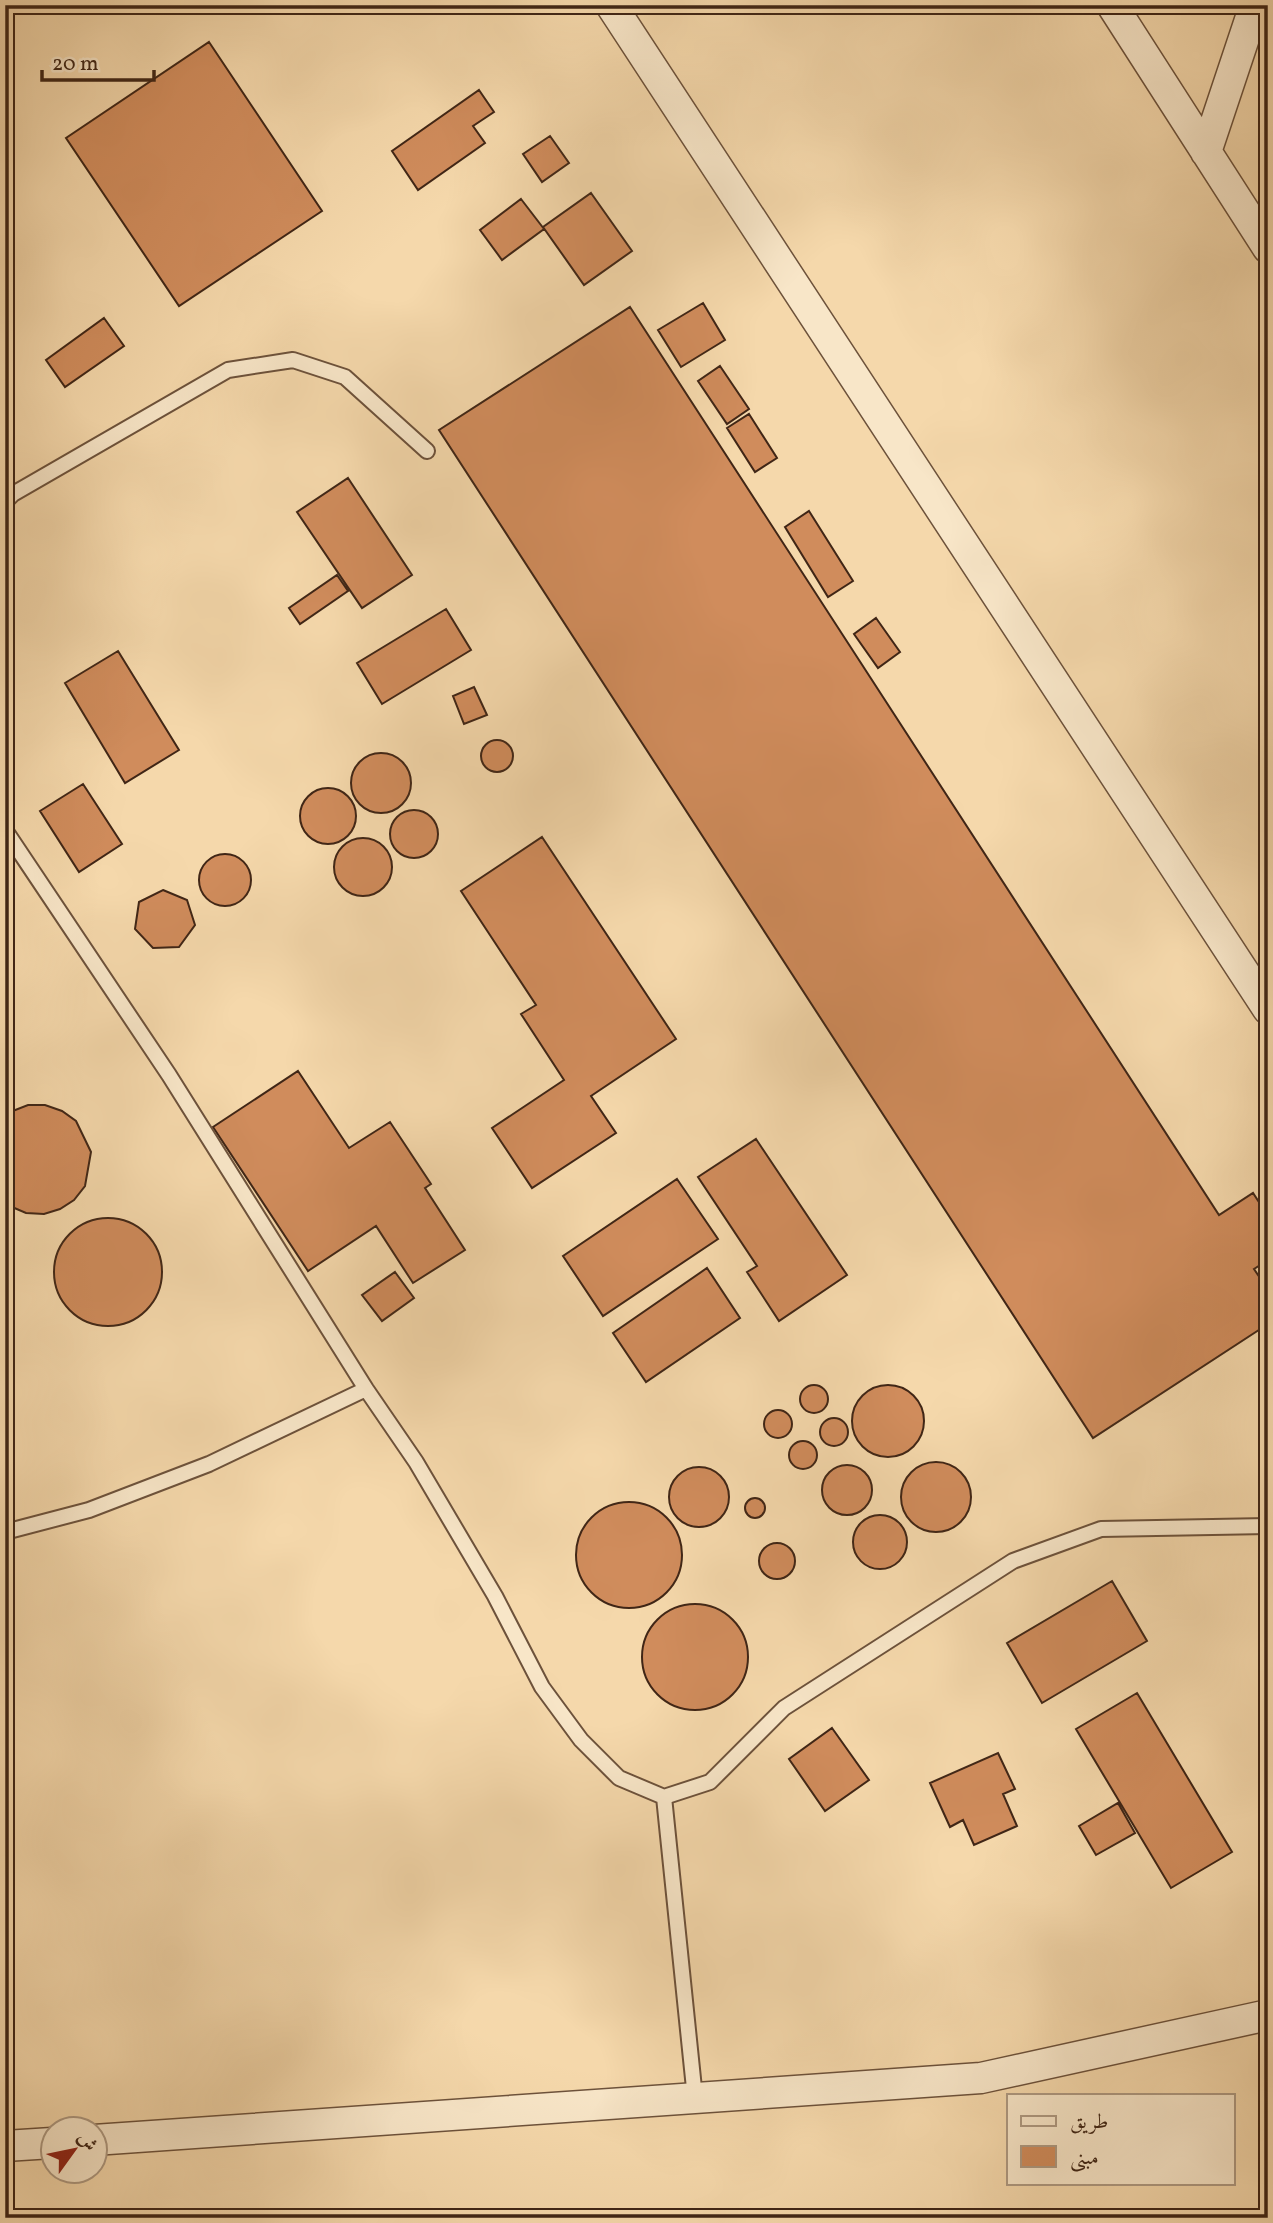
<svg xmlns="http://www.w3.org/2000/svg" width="1273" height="2223" font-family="Vollkorn,Amiri,serif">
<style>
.building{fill:#d08c5c;stroke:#402616;stroke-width:2}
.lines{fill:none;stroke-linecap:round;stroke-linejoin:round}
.service-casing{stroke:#6d523b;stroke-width:18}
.minor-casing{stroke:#6d523b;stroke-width:33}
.service{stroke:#f8e6c8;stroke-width:14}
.minor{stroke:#f8e6c8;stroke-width:30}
</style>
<rect width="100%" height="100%" fill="#f5d8ab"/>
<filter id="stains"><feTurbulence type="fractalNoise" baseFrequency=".00286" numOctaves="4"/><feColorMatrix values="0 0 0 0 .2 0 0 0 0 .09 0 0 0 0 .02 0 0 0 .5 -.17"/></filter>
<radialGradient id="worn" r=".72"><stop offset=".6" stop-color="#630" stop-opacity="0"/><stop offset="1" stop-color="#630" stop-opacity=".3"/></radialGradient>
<path class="building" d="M209 42 322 211 179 306 66 138Z
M479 90 494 112 473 126 485 143 418 190 392 151Z
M550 136 569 163 542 182 523 154Z
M591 193 632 251 584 285 543 227Z
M521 199 544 229 502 260 480 230Z
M703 303 725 340 681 367 658 330Z
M630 307 1219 1215 1253 1193 1268 1216V1260L1254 1269 1268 1290V1324L1093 1438 439 430Z
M104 318 124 346 65 387 46 360Z
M720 366 749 409 727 424 698 381Z
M749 414 777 458 755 472 727 428Z
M348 478 412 575 362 608 297 512Z
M809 511 853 581 828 597 785 527Z
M337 575 348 591 300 624 289 608Z
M446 609 471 650 382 704 357 663Z
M876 618 900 652 878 668 854 634Z
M118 651 179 750 125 783 65 683Z
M474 687 487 715 464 724 453 696Z
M481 756a16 16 0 1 1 32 0a16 16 0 1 1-32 0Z
M351 783a30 30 0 1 1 60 0a30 30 0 1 1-60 0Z
M83 784 122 844 79 872 40 811Z
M300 816a28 28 0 1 1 56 0a28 28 0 1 1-56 0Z
M390 834a24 24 0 1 1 48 0a24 24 0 1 1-48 0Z
M542 837 676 1039 591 1096 616 1133 532 1188 492 1128 564 1080 521 1014 536 1005 461 891Z
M334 867a29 29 0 1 1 58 0a29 29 0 1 1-58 0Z
M199 880a26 26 0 1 1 52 0a26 26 0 1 1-52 0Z
M163 890 187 900 195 925 179 947 153 948 135 929 139 902Z
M298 1071 349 1148 390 1122 431 1184 425 1188 465 1250 413 1283 376 1226 308 1271 213 1127Z
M28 1105H45L62 1111 76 1121 91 1152 85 1186 74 1200 60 1209 44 1214 26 1213 5 1204V1114Z
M756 1139 847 1275 779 1321 747 1272 757 1266 698 1177Z
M677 1179 718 1239 603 1316 563 1256Z
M54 1272a54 54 0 1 1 108 0a54 54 0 1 1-108 0Z
M707 1268 740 1318 646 1382 613 1333Z
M395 1272 414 1298 382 1321 362 1295Z
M800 1399a14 14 0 1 1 28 0a14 14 0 1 1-28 0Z
M852 1421a36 36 0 1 1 72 0a36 36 0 1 1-72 0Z
M764 1424a14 14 0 1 1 28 0a14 14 0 1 1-28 0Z
M820 1432a14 14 0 1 1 28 0a14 14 0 1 1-28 0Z
M789 1455a14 14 0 1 1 28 0a14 14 0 1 1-28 0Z
M901 1497a35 35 0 1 1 70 0a35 35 0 1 1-70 0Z
M822 1490a25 25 0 1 1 50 0a25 25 0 1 1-50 0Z
M669 1497a30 30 0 1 1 60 0a30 30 0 1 1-60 0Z
M745 1508a10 10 0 1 1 20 0a10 10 0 1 1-20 0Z
M576 1555a53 53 0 1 1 106 0a53 53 0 1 1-106 0Z
M853 1542a27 27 0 1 1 54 0a27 27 0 1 1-54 0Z
M759 1561a18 18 0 1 1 36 0a18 18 0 1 1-36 0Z
M1112 1581 1147 1641 1042 1703 1007 1643Z
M642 1657a53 53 0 1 1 106 0a53 53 0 1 1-106 0Z
M1137 1693 1232 1852 1171 1888 1076 1729Z
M832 1728 869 1780 825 1811 789 1759Z
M998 1753 1015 1789 1003 1794 1017 1826 974 1845 963 1820 950 1827 930 1783Z
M1118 1803 1135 1833 1096 1855 1079 1826Z"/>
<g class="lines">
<g class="service-casing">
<path id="service" d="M5 502 13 494 228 370 293 360 345 377 427 451
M5 830 169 1075 366 1389 416 1462 495 1596 542 1687 581 1740 619 1778 664 1797 710 1782 784 1708 1013 1561 1101 1529 1268 1526
M5 1532 89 1510 209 1464 366 1389
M664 1797 695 2098"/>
</g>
<g class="minor-casing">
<path id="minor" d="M611 5 1268 1009
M1112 5 1268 248
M1206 152 1255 5
M94 2140 981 2078 1268 2015
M5 2146 52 2143"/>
</g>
<use href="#service" class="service"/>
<use href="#minor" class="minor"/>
</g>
<rect width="1273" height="2223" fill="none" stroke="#f5d8ab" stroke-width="28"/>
<rect x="7" y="7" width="1259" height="2209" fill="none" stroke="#402616" stroke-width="3.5"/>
<rect x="14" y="14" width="1245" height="2195" fill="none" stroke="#402616" stroke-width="2"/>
<rect x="1007" y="2094" width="228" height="91" fill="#f8e6c8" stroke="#ae9981" stroke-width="2"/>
<rect x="1021" y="2116" width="35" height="10" fill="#f8e6c8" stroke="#ae9981" stroke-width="2"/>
<text x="1070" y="2128" font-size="21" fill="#402616">طريق</text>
<rect x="1021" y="2146" width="35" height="21" fill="#d08c5c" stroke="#ae9981" stroke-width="2"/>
<text x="1070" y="2164" font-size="21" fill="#402616">مبنى</text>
<g transform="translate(74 2150) rotate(57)"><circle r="33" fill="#f8e6c8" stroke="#ae9981" stroke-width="2"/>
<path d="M0-5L12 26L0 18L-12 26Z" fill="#8f2418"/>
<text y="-10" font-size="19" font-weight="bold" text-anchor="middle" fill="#402616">ش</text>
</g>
<path d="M42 70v10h112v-10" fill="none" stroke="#402616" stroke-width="3.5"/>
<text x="52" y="70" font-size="21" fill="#402616" stroke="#f8e6c8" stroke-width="5" paint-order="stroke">20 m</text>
<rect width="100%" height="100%" filter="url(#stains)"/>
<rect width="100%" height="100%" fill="url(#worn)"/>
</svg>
